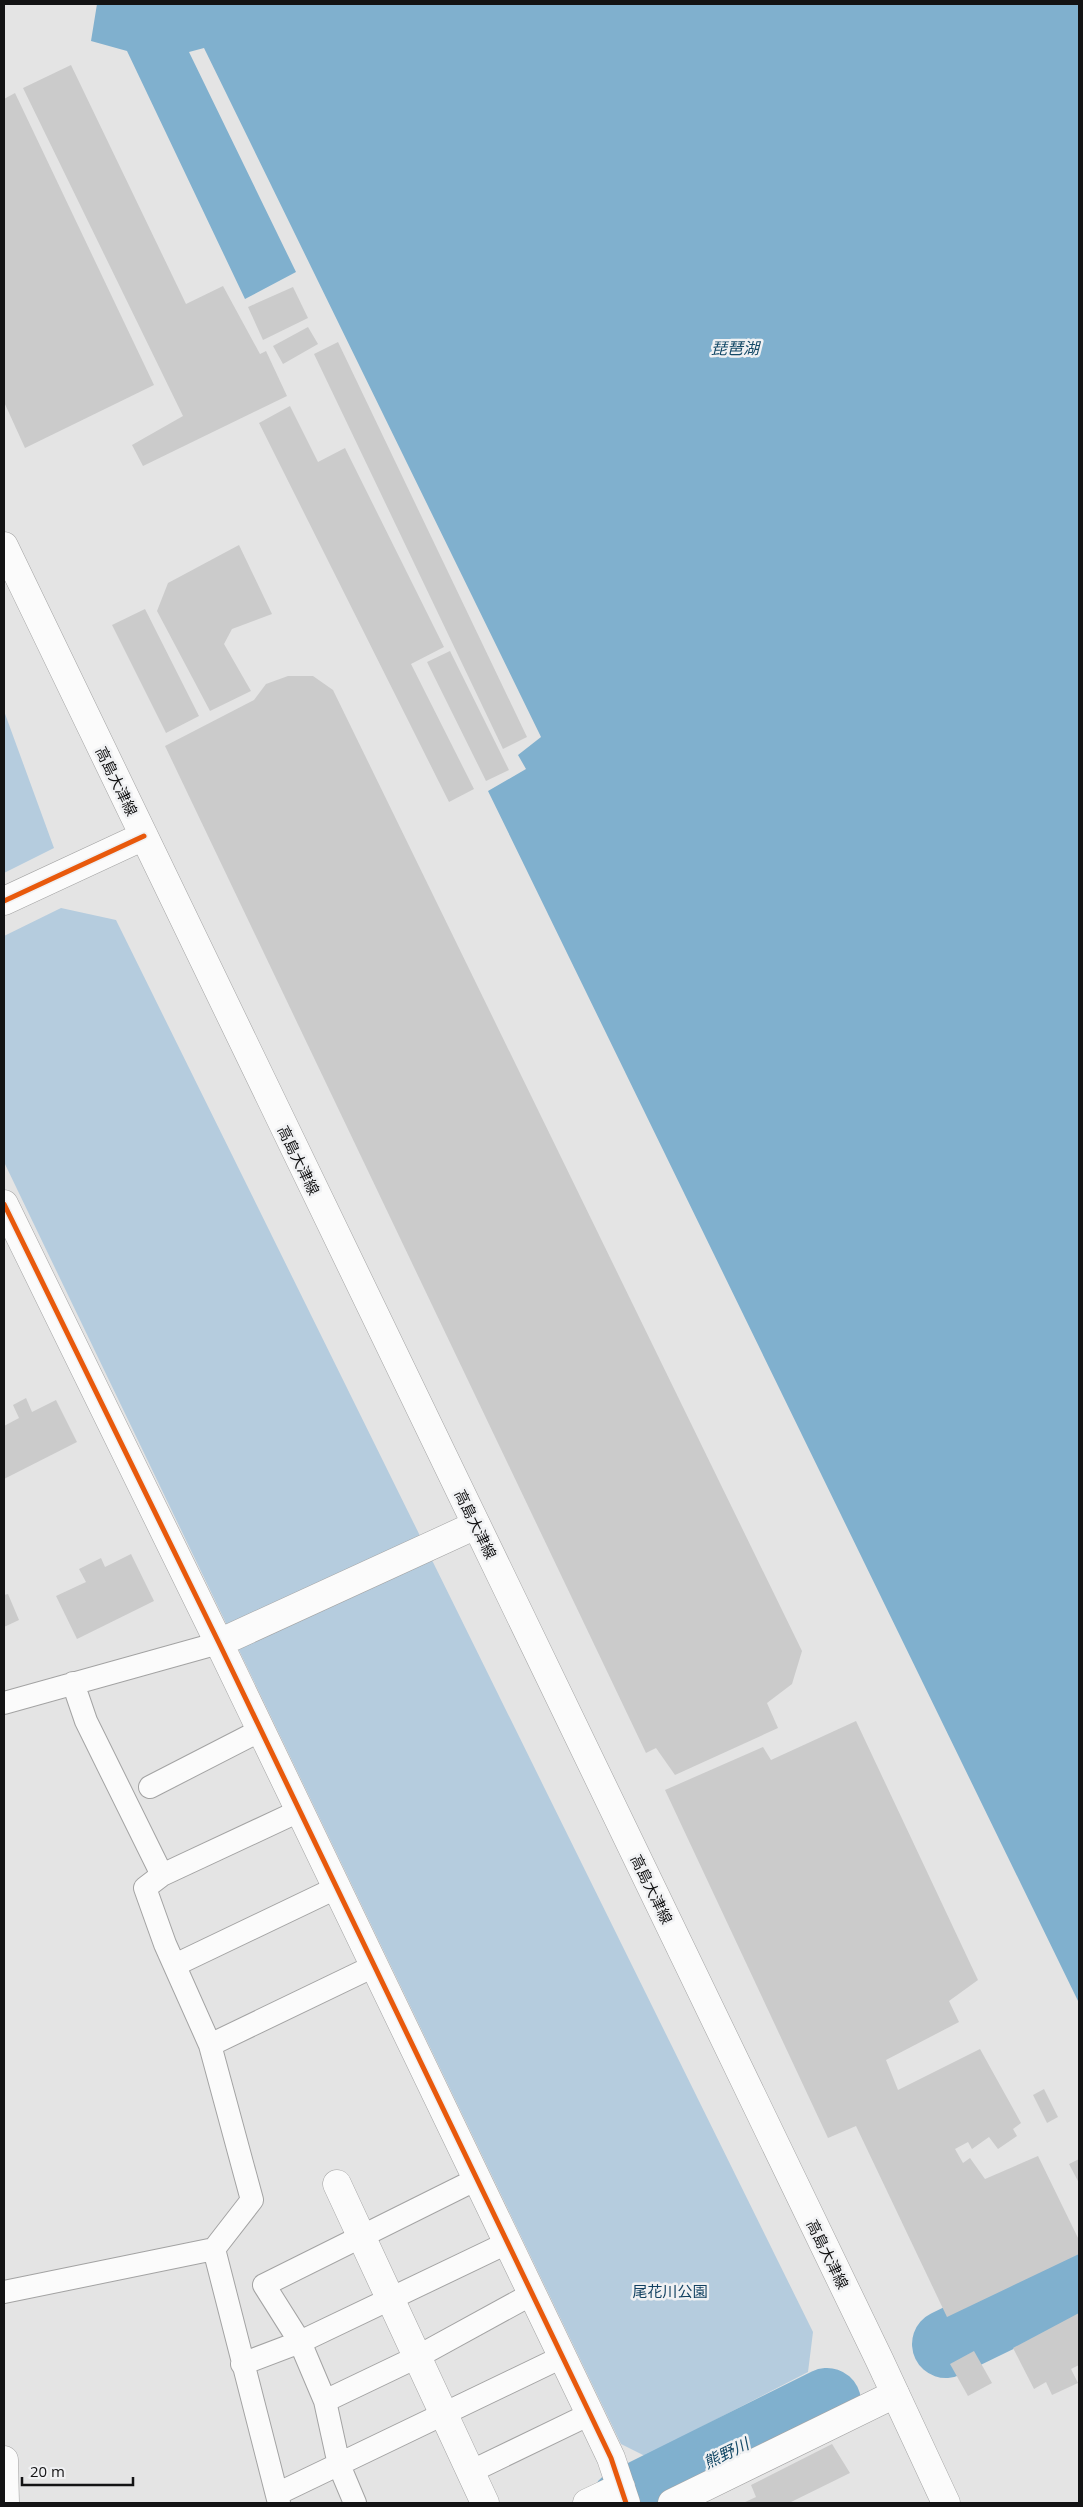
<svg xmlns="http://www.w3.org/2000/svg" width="1083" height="2507" font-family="'Open Sans','Noto Sans JP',sans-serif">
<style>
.green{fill:#b5ccde}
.water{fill:#80b0ce}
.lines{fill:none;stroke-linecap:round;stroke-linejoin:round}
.river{stroke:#80b0ce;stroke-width:68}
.building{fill:#cbcbcb}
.lane-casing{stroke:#a3a3a3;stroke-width:24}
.street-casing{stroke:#a3a3a3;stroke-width:29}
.secondary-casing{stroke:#a3a3a3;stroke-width:29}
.lane{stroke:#fbfbfb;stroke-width:22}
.street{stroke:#fbfbfb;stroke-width:28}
.secondary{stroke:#fbfbfb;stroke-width:28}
.cycleway-casing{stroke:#f0f1f3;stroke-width:8}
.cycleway{stroke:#e8590c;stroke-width:5}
.labels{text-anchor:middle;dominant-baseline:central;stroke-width:5;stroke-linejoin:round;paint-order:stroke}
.street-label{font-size:15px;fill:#131314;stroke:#f0f1f3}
.park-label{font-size:15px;fill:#124161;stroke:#f0f1f3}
.water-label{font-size:16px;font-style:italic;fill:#144967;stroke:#f0f1f3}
</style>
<rect width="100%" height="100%" fill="#e4e4e4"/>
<path class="green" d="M4 711 54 848 4 873Z
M61 908 116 920 813 2332 808 2372 645 2456 621 2444 4 1162V936Z"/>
<path class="water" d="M97 4H1079V2003L488 791 526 769 518 755 541 737 204 48 189 52 296 272 245 299 127 51 91 41Z"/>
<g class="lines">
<path class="river" d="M946 2344 1079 2279
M624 2503 827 2402"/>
</g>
<path class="building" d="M71 65 186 304 223 286 260 354 266 351 287 396 143 466 132 445 183 416 23 88Z
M15 93 154 385 25 448 4 402V99Z
M293 287 308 318 263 340 248 307Z
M308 327 318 344 283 364 273 346Z
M338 342 527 737 503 749 314 354Z
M290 406 318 462 345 448 444 647 411 664 474 789 449 802 259 423Z
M239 545 272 614 232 629 224 644 251 691 210 711 157 611 168 583Z
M145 609 199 716 166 733 112 625Z
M450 651 509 770 486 781 427 662Z
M288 676H313L333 690 802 1651 792 1684 767 1703 778 1728 675 1775 656 1748 646 1753 165 746 254 700 266 684Z
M26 1398 32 1412 56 1400 77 1442 4 1479V1426L19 1418 13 1405Z
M131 1554 154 1601 77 1639 56 1596 86 1582 79 1569 101 1558 105 1567Z
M8 1594 19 1620 4 1627V1595Z
M856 1721 978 1980 949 2001 959 2022 886 2060 898 2090 980 2049 1021 2123 1013 2129 1017 2136 998 2149 989 2137 972 2149 968 2142 955 2149 963 2163 970 2158 985 2179 1038 2156 1079 2240V2254L947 2317 856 2126 828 2138 665 1790 763 1747 771 1760Z
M1044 2089 1058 2117 1047 2123 1033 2095Z
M1079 2159V2183L1069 2164Z
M1079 2313V2365L1071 2369 1078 2383 1052 2395 1046 2382 1034 2389 1013 2348Z
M974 2351 992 2383 968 2396 950 2364Z
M832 2444 850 2473 789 2503H743L756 2497 751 2485Z"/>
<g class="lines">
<g class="lane-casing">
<path id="lane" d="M73 1683 86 1721 162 1875 145 1888 165 1944 210 2045 252 2200 214 2249
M4 1703 219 1643
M150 1787 261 1730
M162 1875 299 1811
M175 1965 336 1888
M210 2045 374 1966
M4 2292 214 2249 279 2503
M242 2364 300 2342 507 2243
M325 2401 417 2357 532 2294
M470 2472 590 2414
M277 2494 562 2357
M355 2503 339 2465 325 2401 300 2342 264 2285 477 2179"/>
</g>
<g class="street-casing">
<path id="street" d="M4 1204 219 1643 590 2414 611 2458 626 2503
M219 1643 476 1525
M337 2184 485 2503
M4 2460 5 2503
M587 2503 621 2487
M672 2503 895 2394"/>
</g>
<g class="secondary-casing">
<path id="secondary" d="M4 546 879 2359 946 2503
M4 901 144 836"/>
</g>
<use href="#lane" class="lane"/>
<use href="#street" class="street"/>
<use href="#secondary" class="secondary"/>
<g class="cycleway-casing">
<path id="cycleway" d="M4 901 144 836
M4 1204 219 1643 590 2414 611 2458 626 2503"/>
</g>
<use href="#cycleway" class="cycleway"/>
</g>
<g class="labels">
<g class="street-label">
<text transform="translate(117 781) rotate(64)">高島大津線</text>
<text transform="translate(299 1160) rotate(64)">高島大津線</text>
<text transform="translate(476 1524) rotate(64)">高島大津線</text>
<text transform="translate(652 1889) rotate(64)">高島大津線</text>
<text transform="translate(828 2254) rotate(64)">高島大津線</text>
</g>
<g class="park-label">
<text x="670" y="2291">尾花川公園</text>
</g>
<g class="water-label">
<text x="735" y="348">琵琶湖</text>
<text transform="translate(726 2453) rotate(-26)">熊野川</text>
</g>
</g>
<rect width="1083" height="2507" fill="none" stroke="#131314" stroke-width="10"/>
<path d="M22 2477v8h111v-8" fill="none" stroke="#131314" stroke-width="2.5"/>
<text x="30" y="2477" font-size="15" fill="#131314" stroke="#f0f1f3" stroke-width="4" paint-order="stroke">20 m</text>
</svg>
